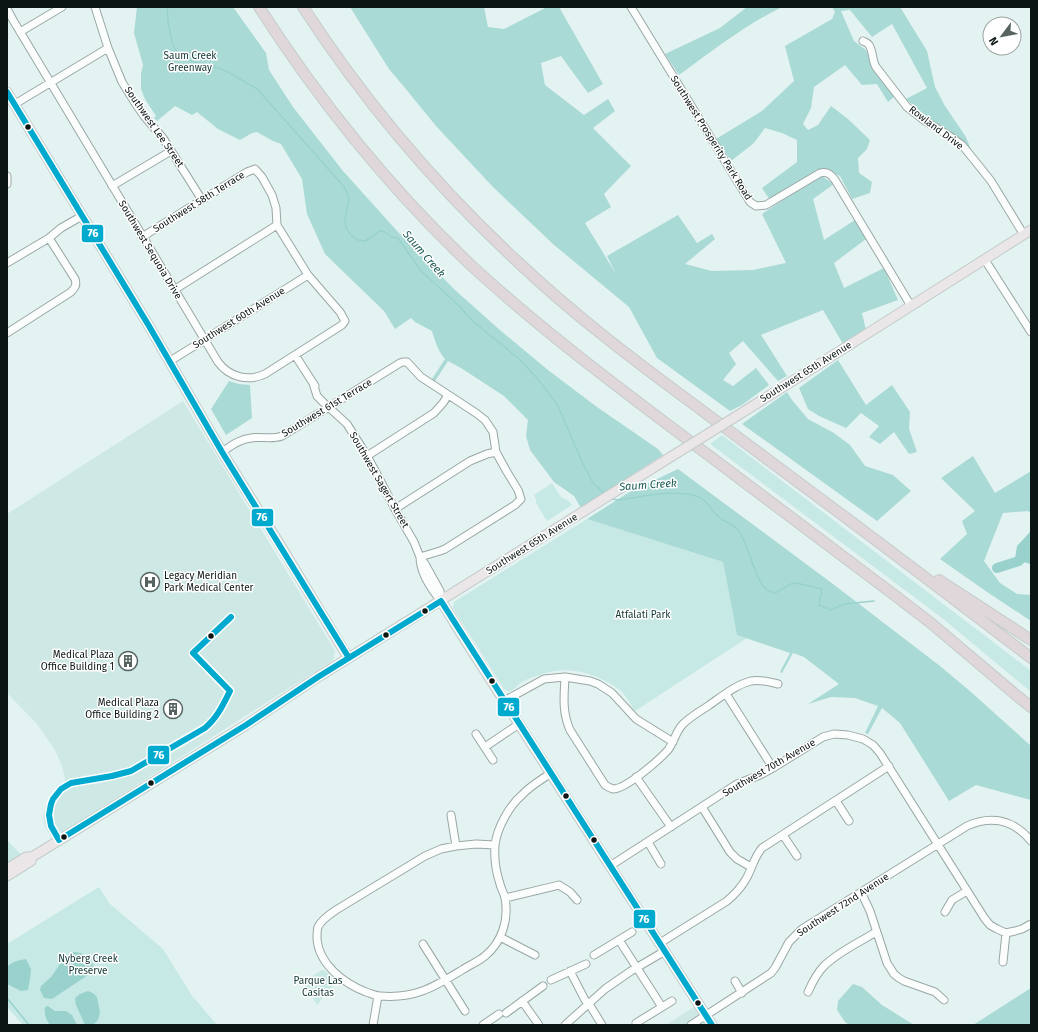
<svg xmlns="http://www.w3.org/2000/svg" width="1038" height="1032" font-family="'Fira Sans',sans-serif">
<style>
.built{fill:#cee8e5}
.green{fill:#c7e9e5}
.forest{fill:#aadad6}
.water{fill:#99d2cd}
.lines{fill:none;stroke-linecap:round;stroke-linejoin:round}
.stream{stroke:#99d2cd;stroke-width:1.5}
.river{stroke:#99d2cd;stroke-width:10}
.minor-casing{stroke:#9aa7a5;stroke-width:9}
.major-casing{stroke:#c4cccb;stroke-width:11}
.highway-casing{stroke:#c4cccb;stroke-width:12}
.minor{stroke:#fbfdfd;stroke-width:7}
.major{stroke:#ebe6e8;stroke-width:9}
.highway{stroke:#e0d7da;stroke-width:10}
.major-bridge-casing{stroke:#c4cccb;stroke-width:11;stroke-linecap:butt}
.major-bridge{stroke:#ebe6e8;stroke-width:9}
.bus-1-casing{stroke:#fff;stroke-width:9}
.bus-1{stroke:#00a9ce;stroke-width:6}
.bus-dot{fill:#0b1514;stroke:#fff;stroke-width:1.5}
.labels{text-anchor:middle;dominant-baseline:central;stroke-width:3;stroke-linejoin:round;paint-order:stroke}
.park-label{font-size:10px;fill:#113633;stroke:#fff}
.street-label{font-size:10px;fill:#0b1514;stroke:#fff}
.poi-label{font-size:10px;fill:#0b1514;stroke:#fff;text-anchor:end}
.water-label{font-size:11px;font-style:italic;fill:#1c5b56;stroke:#fff}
.line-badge{stroke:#fff;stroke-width:1.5}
.badge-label{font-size:11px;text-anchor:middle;font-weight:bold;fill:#fff}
</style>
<rect width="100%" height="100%" fill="#e3f3f1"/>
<path class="built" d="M183 401 335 651 334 658 332 661 52 839 45 826 43 817 45 808 49 800 53 793 65 781V778L62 766 55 750 48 740 37 724 7 693V514Z
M695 1006 706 1025H666Z"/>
<path class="green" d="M722 435 1031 671V692L942 618 710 444Z
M552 483 561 497 569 501 572 505 547 521 536 503V499L534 495Z
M587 519 723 562 737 634 747 638 635 711C630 704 627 697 621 691 601 675 574 666 549 672 539 675 529 678 520 683 517 686 515 689 511 691 508 692 508 691 505 690L454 610 453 607 454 602Z
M7 840 23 857 7 867Z
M99 887 109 903 163 949 194 999H195L217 1025H23L7 1007V944Z
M322 970 325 971 336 982 317 1005 303 982Z"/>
<path class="forest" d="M137 7H233L266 53 269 70 293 107 343 171 398 232 455 290 501 331 548 370 597 407 658 449 663 455 581 508 574 496 554 482 530 450 526 436 528 420 504 396 461 368 448 361 435 381 432 379 445 359C438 351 435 341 432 331L415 322 411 318 395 329 384 311 325 254 307 214 302 179 281 144 273 141 257 132 252 133 240 140 218 129 197 112 192 115 175 106 157 121 154 118 156 116 145 99 141 89V74L143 65 134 33Z
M350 7H484L488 27 504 29 547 7H559L603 84 588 93 561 56 541 63 545 85 584 115 608 99 615 111 593 128 631 166 604 194 611 207 585 223 616 274 607 256 678 215 697 243 712 234 715 239 685 264 712 271 753 270 786 263 762 214 820 175 834 184 813 199 824 240 855 220 866 239 834 263 844 288 884 268 898 300 862 313 866 330 843 344 823 310 761 335 787 376 778 381 743 341 729 353 736 364 723 380 733 386 756 368 769 385 742 405 730 411 657 358 629 307 553 244 493 187 436 126 405 88 389 69Z
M747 7H782C745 25 712 51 679 75L665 54 720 28Z
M832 7H900L927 51 935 87 945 106 966 137 973 155 953 135 929 119 906 99 927 88 892 24 872 37 850 10 841 11 854 41 866 50 873 67 895 96 888 102 877 84 862 85 845 65 814 87 811 108 803 124 808 130 818 125 831 106 848 119 870 140 867 149 858 158 859 173 872 182 870 193 852 199 840 176 822 168 770 200 762 188 797 162V140L782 133 765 128 754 143 731 161 716 139 762 111 794 81 785 46 832 19 835 12Z
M838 360 866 405 892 385 910 412 909 429 917 452 909 454 894 432 880 444 869 437 879 426 861 413 846 428 819 416 808 409 799 388Z
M229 381 239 384 250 385 252 418 226 435 211 409Z
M787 392 792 400 808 419 834 433 850 445 865 466 893 475 911 491 877 521 742 424Z
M973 456 995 493 1031 471V514L1028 511 1003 513 984 561 1000 583 1017 594 1031 595V621L987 592 940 559 967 534 962 521 975 511 941 478Z
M678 469 833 584 940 666 971 692 1031 746V800L976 785 949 801 900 723 882 708 868 734 865 733 878 706 855 698 831 697 808 704 839 684 804 657 793 653 782 673 780 672 790 653 737 635 723 562 587 519 631 491 634 490Z
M853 984 862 987 882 1005 914 1025H849L845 1022 837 1010 838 1001Z
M1031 988V1025H973Z"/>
<path class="water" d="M1030 532H1031V564L1019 561 1015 559 1017 546Z
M73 952C85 952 93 958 94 970L91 973 52 999 44 998 40 990 41 986 52 976 65 956Z
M26 959 31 969 30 979 28 990 21 991 7 984V967C12 962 18 960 26 959Z
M88 991 93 993 97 997 100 1013 98 1020 93 1025H85L76 1005 75 998 80 994Z
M48 1006 55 1011H66L72 1015 77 1025H50C46 1019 44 1015 45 1007Z"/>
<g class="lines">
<path class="stream" d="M167 7 168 21 172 42 176 51 182 57 193 62 219 68 228 72 257 89 307 145 345 188 349 199 345 218 346 228 351 235 358 240 365 241 372 237 379 231H383L392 237 398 238 421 271 455 302 475 323 518 358 537 378 557 404 583 464 593 483 604 493
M612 499 618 500C640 497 675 489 696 496 707 499 710 509 718 516 724 522 733 524 738 530 749 543 755 585 769 591 771 592 773 592 775 593L791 584 796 583 822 589 819 605 826 608 830 610 845 604 874 601
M7 998 29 1025"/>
<path class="river" d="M997 568 1019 561"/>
<g class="minor-casing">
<path id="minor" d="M95 7 108 48 122 82 135 103 144 116 163 138 202 200
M631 7 750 202 756 206 766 205 820 173C827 171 831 174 835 180L911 306
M7 9 13 20 218 362C229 377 248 382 265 374L342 325 345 321 340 312 308 275 277 225 276 208 272 195 262 177 255 169 247 172 142 237
M20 32 62 7
M863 41C865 42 868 43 869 45 873 50 872 61 876 67L907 107 925 121 948 135 962 145 975 161 991 181 1024 235
M15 104 108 48
M7 176V184
M112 186 171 151
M985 260 1031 332
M7 263 49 238 61 228 82 216
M174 290 277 225
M7 333 71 292C75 288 77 285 75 279L49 238
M295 355 313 383 315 386
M170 361 204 340 308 275
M313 383 317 396 324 403 347 424 367 456 380 480 395 509 414 542 420 557 425 564 440 591 441 601
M222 452C231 446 240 439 251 438 261 436 271 440 282 436L400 363 403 362H407L421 377 476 413 485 420 493 432 496 452 507 472 518 490 521 499 515 505 445 549 440 551 420 557
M367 456 434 413 443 403 448 395
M395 509 470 461 487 454 496 452
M420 557C420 573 431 589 441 601
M565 677C564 696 562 712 570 730L605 785C608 787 610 788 613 789 626 789 659 760 668 750 674 742 676 731 683 724 690 717 700 711 708 706 721 697 735 685 751 681 760 679 769 682 778 684
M726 694 773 768
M504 701 544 679 565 677 590 681 598 684 612 693 636 719 673 742
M476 734 493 760
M485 747 519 724
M636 777 671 827
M836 801 849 821
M702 807 730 852 737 859 751 867
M451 815 456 846
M783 835 797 856
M648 842 661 864
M495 845 476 844 456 846 441 849 425 856 336 910C330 914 321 920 318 927 317 930 317 935 317 939 319 964 343 983 366 992 370 993 375 996 380 996 415 999 434 987 462 970 470 965 479 961 485 956 502 942 509 920 505 898 504 893 501 889 500 884 496 872 494 858 495 845 497 828 509 806 522 795 530 786 541 780 551 773
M610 866 737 784 760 775 773 768 823 737 834 734 848 735 863 739 873 745 880 753 985 919 990 925 997 929 1006 933 1015 931 1022 929 1031 924
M861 892 870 911 887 963 894 974 899 978 904 981 935 992 944 1000
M505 898 559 885 570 892 577 900
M945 912 952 900 967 891
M500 937 535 955
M619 940 662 1007
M660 943 727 901C734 895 741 888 746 879 752 869 754 857 762 848L889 766
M423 944 465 1011
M594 955 632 932
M1003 962 1006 933
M570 971 585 1000 591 1007 602 1025
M551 980 586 964
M735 981 742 993
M808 992C812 983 817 973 824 966 838 952 860 942 876 932
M522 1001 539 1025
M506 1013 543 986
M636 1023 672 1001
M373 1025 378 996
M483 1025 499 1014
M565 1025 605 989 631 971 665 951
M691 1025 771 973 775 968 789 942 802 929 967 826C992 815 1014 820 1031 841"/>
</g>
<g class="major-casing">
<path id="major" d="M7 92 149 326 222 452 282 548 344 651 349 658
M748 409 1031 230
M441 601 467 643 712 1025
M7 869 26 857H32L246 725 318 677 677 453
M7 876 31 861 32 857"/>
</g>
<g class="highway-casing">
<path id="highway" d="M259 7C320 102 392 191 474 268 541 329 611 382 683 436 754 490 826 543 897 597L932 624 1016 695 1031 707
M303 7C364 101 437 187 519 263 574 315 635 361 696 406 735 435 775 465 814 494 887 548 959 603 1031 658
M939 580 1031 640"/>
</g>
<use href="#minor" class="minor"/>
<use href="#major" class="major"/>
<use href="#highway" class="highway"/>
<g class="major-bridge-casing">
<path id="major-bridge" d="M677 453 748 409"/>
</g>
<use href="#major-bridge" class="major-bridge"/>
<g class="bus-1-casing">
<path id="bus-1" d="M7 92 149 326 222 452 349 658
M441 601 712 1025
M231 617 193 653 230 691C223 705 217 718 205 728L131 771 112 776 71 783 61 789 53 799 51 804 49 815 51 826 59 840 246 725 318 677 441 601"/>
</g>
<use href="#bus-1" class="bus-1"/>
</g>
<defs>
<g id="hospital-ring" transform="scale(1)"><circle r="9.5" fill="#fff" stroke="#576361" stroke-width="1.5"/><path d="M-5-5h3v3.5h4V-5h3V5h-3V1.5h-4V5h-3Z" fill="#576361"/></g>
<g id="building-ring" transform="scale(1)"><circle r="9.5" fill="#fff" stroke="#576361" stroke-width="1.5"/><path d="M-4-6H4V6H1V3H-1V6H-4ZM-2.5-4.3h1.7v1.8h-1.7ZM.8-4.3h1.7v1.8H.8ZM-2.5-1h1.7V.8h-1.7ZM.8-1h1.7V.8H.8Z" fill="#576361"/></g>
</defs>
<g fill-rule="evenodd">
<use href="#hospital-ring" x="150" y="582"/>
<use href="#building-ring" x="128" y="661"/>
<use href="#building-ring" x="173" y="709"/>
</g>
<g class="bus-dot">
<circle cx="28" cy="127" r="3.5"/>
<circle cx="425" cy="611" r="3.5"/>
<circle cx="386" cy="635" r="3.5"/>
<circle cx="211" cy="636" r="3.5"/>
<circle cx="492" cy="681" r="3.5"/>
<circle cx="151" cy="783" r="3.5"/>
<circle cx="566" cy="796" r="3.5"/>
<circle cx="64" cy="837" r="3.5"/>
<circle cx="594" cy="840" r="3.5"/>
<circle cx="698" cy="1003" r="3.5"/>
</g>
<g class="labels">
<g class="park-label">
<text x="190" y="56">Saum Creek<tspan x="190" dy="12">Greenway</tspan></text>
<text x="643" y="615">Atfalati Park</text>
<text x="88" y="959">Nyberg Creek<tspan x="88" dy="12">Preserve</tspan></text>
<text x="318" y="981">Parque Las<tspan x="318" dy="12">Casitas</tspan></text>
</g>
<g class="street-label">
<text transform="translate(154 127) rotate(55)">Southwest Lee Street</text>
<text transform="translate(936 128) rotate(37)">Rowland Drive</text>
<text transform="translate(711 138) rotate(58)">Southwest Prosperity Park Road</text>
<text transform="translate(199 202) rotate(-32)">Southwest 58th Terrace</text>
<text transform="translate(150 250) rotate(59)">Southwest Sequoia Drive</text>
<text transform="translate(239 318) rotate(-32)">Southwest 60th Avenue</text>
<text transform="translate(806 372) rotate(-32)">Southwest 65th Avenue</text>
<text transform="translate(327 408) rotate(-31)">Southwest 61st Terrace</text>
<text transform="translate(379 480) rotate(60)">Southwest Sagert Street</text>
<text transform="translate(532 544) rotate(-32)">Southwest 65th Avenue</text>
<text transform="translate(769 768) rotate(-30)">Southwest 70th Avenue</text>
<text transform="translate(843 905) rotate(-33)">Southwest 72nd Avenue</text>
</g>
<g class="poi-label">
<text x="164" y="576" text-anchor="start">Legacy Meridian<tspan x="164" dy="12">Park Medical Center</tspan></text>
<text x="114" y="655">Medical Plaza<tspan x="114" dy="12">Office Building 1</tspan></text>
<text x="159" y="703">Medical Plaza<tspan x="159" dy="12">Office Building 2</tspan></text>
</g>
<g class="water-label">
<text transform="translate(424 254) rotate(49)">Saum Creek</text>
<text transform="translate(648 485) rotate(-4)">Saum Creek</text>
</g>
</g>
<g class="line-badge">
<rect x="81" y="224" width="23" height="19" rx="4" fill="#00a9ce"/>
<rect x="251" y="508" width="23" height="19" rx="4" fill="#00a9ce"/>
<rect x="497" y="697" width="23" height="20" rx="4" fill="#00a9ce"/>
<rect x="147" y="745" width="23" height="20" rx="4" fill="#00a9ce"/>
<rect x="633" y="909" width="23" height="20" rx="4" fill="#00a9ce"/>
</g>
<g class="badge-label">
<text x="93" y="237">76</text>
<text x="262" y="521">76</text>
<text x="509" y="711">76</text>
<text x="159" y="759">76</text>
<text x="644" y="923">76</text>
</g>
<rect width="1038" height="1032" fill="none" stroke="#0b1514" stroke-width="16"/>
<g transform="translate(1002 36) rotate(238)"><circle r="19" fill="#ffffff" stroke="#9da1a1"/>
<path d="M0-3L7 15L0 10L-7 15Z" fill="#576361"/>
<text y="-6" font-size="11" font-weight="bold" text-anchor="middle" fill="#0b1514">N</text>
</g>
</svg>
